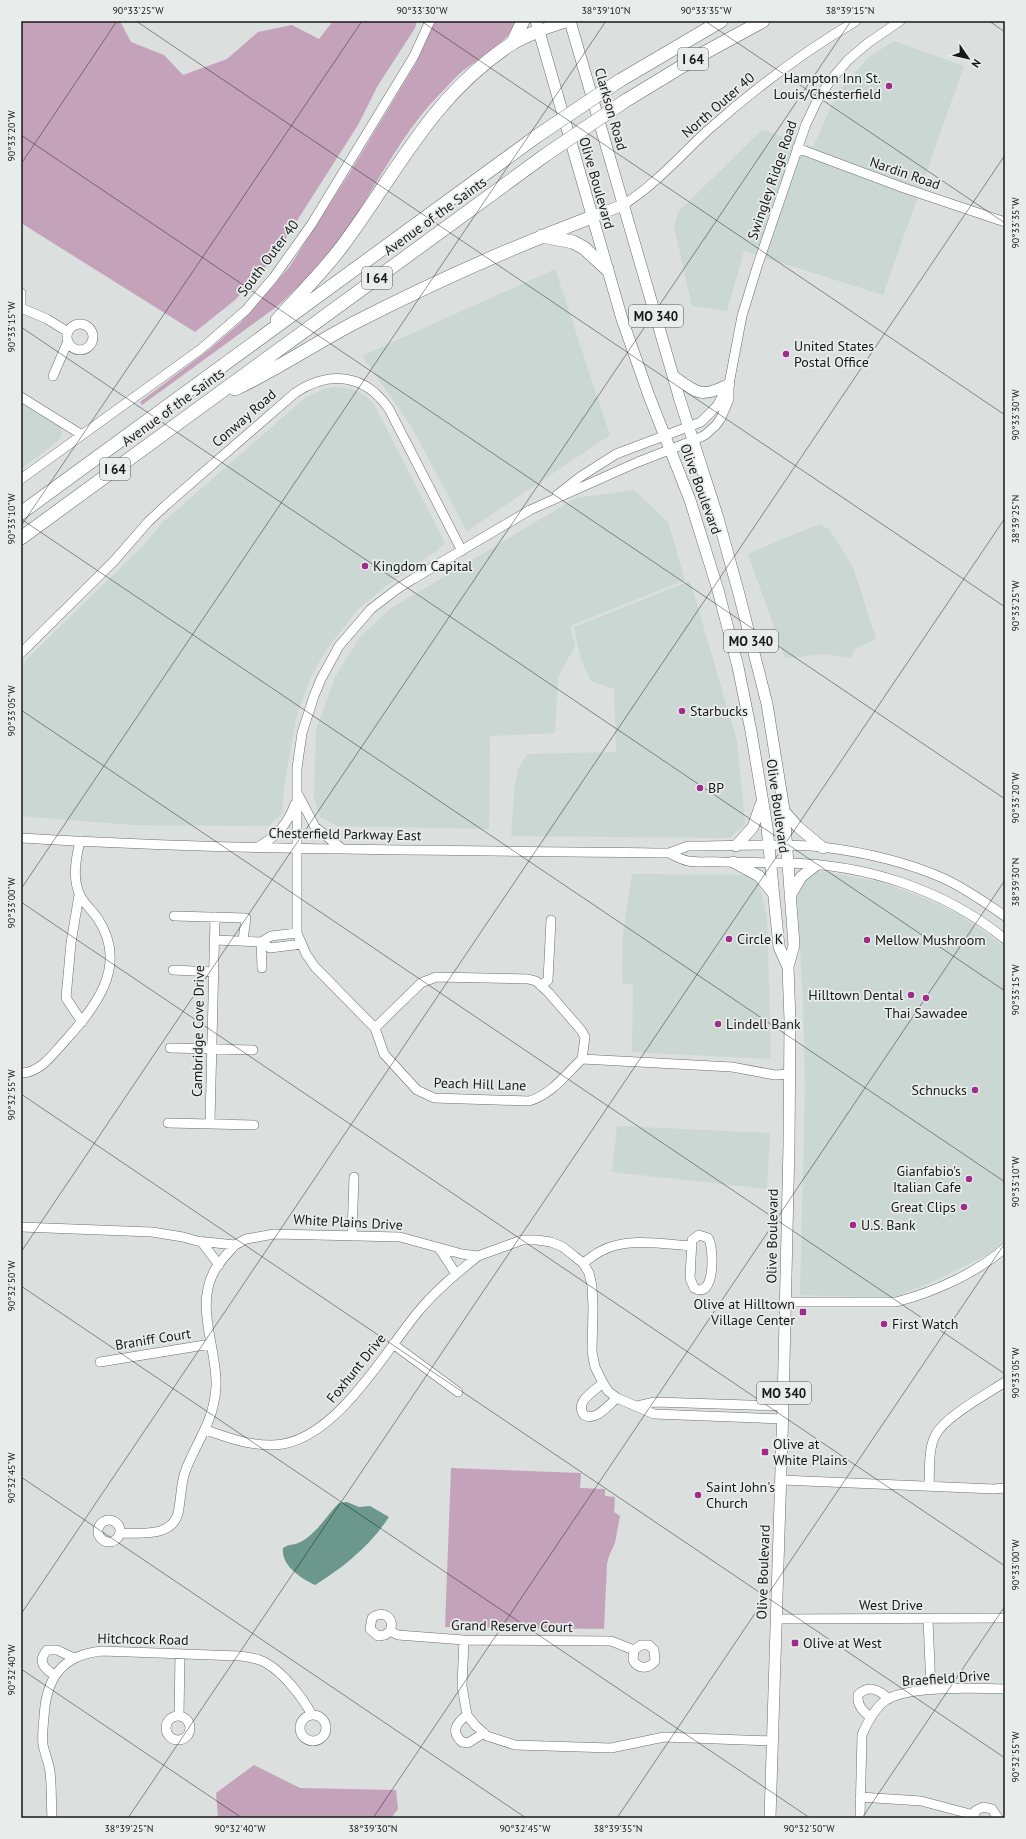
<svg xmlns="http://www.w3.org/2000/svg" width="1026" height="1839" font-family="'PT Sans',sans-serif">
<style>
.built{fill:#cad7d3}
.green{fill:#c4a3ba}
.water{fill:#6b988a}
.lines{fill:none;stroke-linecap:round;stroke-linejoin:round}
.minor-casing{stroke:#6b6f6e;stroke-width:10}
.major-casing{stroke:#6b6f6e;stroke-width:12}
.highway-casing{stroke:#6b6f6e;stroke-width:14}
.minor{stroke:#fff;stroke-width:9}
.major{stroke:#fff;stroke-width:11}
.highway{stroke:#fff;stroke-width:13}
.highway-bridge-casing{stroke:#6b6f6e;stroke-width:14;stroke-linecap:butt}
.highway-bridge{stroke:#fff;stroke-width:13}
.ticks{fill:none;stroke:#171918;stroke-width:1;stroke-opacity:0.45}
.poi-dot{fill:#9e2c88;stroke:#e8edeb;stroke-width:1.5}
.labels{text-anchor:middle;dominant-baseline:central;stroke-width:3.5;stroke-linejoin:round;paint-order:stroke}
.shield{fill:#e8edeb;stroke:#565957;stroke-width:1}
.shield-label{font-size:13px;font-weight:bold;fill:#171918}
.poi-label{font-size:14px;fill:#171918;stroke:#e8edeb;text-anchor:start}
.street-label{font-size:14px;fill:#171918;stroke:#e8edeb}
.neatline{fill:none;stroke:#171918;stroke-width:1.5}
.ticks-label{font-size:10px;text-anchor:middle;fill:#171918}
</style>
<rect width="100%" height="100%" fill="#dbdfde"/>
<path class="built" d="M894 41 964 66 883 295 744 251 727 311 692 306 674 226 679 211 762 130 813 147 837 93 869 57Z
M555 269 610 435 467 531 411 426 362 356Z
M339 387 352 389 366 396 374 404 445 543 435 552 390 583 359 608 326 650 312 675 297 714 284 786 282 814 268 826 133 825 21 816V668L27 659 145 544 162 523 305 398 326 388Z
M21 404 60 426 62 431 61 438 53 445 21 469Z
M634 490 668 522 685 580 570 626 575 646 558 677 555 733 490 736 489 829 337 826 320 817 314 798 316 730 335 677 359 638 390 609 576 498Z
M819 524 829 529 853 567 876 639 855 649 851 658 826 654 785 658 748 554Z
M690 581 737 741 745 824 730 838 511 836 515 784 518 769 527 754 616 752 614 689 591 681 581 660 574 627Z
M820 871 881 882 929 900 962 916 1005 947V1241L987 1255 934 1281 893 1298 802 1295 800 1293 805 1089 803 1000 797 895 802 883 814 872Z
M632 874 748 875 755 881 760 888 767 917 771 1059 632 1052 633 985 622 983 623 933Z
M617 1126 770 1133 767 1189 612 1172Z"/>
<path class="green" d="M21 21H120L131 42 164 55 183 75 227 59 258 32 292 25 319 39 333 21H417L415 28 377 87 358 125 272 260 235 300 195 332 21 223Z
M435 21H516C512 41 474 61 459 74 451 82 444 90 436 98 399 138 376 186 346 231 327 258 304 282 279 305L142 405 140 402 210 349 239 324 262 299 290 266 352 169 416 63Z
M451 1468 581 1473 580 1488 605 1489V1496L615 1497 614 1512 620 1516 615 1543 609 1556 607 1564 604 1629 445 1627Z
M254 1765 300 1788 396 1790 398 1809 391 1818H218L216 1793Z"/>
<path class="water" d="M347 1502 359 1507 370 1506 389 1517C370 1546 344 1567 315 1585 301 1578 281 1566 283 1548 291 1543 292 1546 298 1543 313 1538 328 1514 339 1503Z"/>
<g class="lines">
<g class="minor-casing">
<path id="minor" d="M797 148 904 188 1005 222
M623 205C655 185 680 156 707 131 753 90 803 52 856 21
M21 293V308L47 319 68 332
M67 337a13 13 0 1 1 26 0a13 13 0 1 1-26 0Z
M53 376 68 341
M21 397 82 435
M21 479 201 349 246 310 274 277 311 225 414 56 430 21
M557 495 580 477 616 454 701 422 717 406 728 385
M21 653 114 561 148 522 166 505 295 393C330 370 365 374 389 409L462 551
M299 796 315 827 341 848
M21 838C236 851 453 850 669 853L688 846C732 846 778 843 822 847 863 852 907 862 945 879 966 889 986 903 1005 916
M258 847C277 836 287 825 295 804
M669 853C675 856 682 860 688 861 699 863 711 861 722 862 743 862 764 863 786 863 865 864 943 889 1005 939
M79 895 71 943 66 998 82 1022
M174 916 246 918 243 940
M215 940 261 942 270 948 302 944
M261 942 271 936 297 933
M261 942 262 968
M173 970 214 972
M541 986 548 980 551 920
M375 1028 421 983 436 977 528 979 536 981 548 992 581 1030 585 1037 582 1059
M170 1048 253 1050
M21 1073C40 1073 53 1054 64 1042 95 1008 129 966 98 919 93 911 84 904 80 895 72 879 76 858 80 841
M790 1074 775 1075 732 1067 582 1059C566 1074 551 1095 529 1101L434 1098 417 1090 384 1054 375 1028 315 967 306 954 297 933V768L302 733 314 696 321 679 339 646 371 609 397 589 413 579 530 510 638 462 692 441 705 435 716 425 721 418 729 399V384L742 316 758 264 806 124 817 101 830 81 848 60 868 43 900 21
M168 1123 254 1125
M210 1123 215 917
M21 1227 152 1232 183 1237 197 1241 235 1245 246 1239 274 1234 400 1237 462 1254 478 1256 522 1240H537L551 1242 563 1247 574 1256 583 1263 589 1273 592 1286 593 1307 592 1352 595 1367 603 1383 608 1391 617 1398 654 1414 783 1419
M352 1235 354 1177
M699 1235 708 1238C714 1245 716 1301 694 1288L690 1278 692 1240Z
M201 1241 219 1265
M439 1248 456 1274
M583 1263C589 1259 595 1254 601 1251 627 1237 663 1244 692 1246
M785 1302H896C934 1292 975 1274 1005 1248
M393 1344 458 1392
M100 1362 211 1344
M603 1383C594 1391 574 1402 584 1415 596 1422 608 1405 617 1398
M637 1406 655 1402 783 1406
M206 1430C231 1439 256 1448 283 1444 339 1434 384 1353 418 1312 435 1291 456 1274 478 1256
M781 1480 994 1489 1005 1488
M929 1485C930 1470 928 1450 935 1436 944 1417 987 1394 1005 1382
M98 1531a11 11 0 1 1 22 0a11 11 0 1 1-22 0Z
M120 1533C141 1533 176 1538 179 1508 181 1497 181 1483 185 1472 196 1442 214 1422 216 1387 218 1349 193 1305 216 1268 221 1260 229 1252 235 1245
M777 1619 1005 1618
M928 1619 931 1690
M390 1631C396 1618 382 1609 372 1618L370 1629 378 1636 385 1635 390 1631 398 1635 464 1640 611 1641 634 1650 633 1660C638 1669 648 1670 655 1661L654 1650 649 1645H641L634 1650
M464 1640 462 1686 467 1715 475 1725 487 1736 515 1745 611 1748 664 1737 773 1741
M54 1675C44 1668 37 1662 47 1650H57L74 1658
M467 1715C455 1724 451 1732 462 1742L468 1743 484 1733
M300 1728a13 13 0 1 1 26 0a13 13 0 1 1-26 0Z
M166 1728a12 12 0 1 1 24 0a12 12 0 1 1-24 0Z
M179 1716 180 1654
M871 1718C863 1711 857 1706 858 1695 869 1684 879 1690 889 1699
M860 1797 921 1801 974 1815
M52 1818C51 1803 52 1787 50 1772 49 1763 45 1754 43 1745 42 1736 43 1727 44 1717 46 1679 61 1655 102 1651L239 1656C248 1657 258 1658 266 1663 283 1672 303 1698 312 1715
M860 1818 862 1735C867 1723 875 1708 886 1700 907 1686 979 1688 1005 1689
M974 1818 975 1811 983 1807 992 1809 998 1818"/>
</g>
<g class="major-casing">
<path id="major" d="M536 21 622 319 649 396 690 500 718 590 738 667 751 731 767 827 779 947 788 967
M570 21 680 400 718 518 739 594 767 704 784 810 794 945 788 967 790 1020 789 1145 783 1406 770 1818
M538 31 568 21
M592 217 623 205
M673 376C697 393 701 399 729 384
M784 811 798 827 823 848
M736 846 753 827 761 804
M733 862 759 876 774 894
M790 896 801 877 816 865"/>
</g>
<g class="highway-casing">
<path id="highway" d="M512 44 523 21
M619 81 721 21
M625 101 704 53 763 21
M542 236 573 242 584 248 607 269
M277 320C299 295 323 272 343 245 398 171 430 98 511 44 519 39 529 35 538 31
M235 389C276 370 314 344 354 323 432 283 510 248 592 217
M21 513 537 136
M21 538 544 156"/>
</g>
<use href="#minor" class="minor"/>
<use href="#major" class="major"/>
<use href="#highway" class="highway"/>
<g class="highway-bridge-casing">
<path id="highway-bridge" d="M537 136 619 81
M544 156 625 101"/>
</g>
<use href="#highway-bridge" class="highway-bridge"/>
</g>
<path class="ticks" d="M136 21 1005 607M421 21 1005 415M705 21 1005 223M989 21 1005 32M21 135 1005 799M21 164 117 21M21 327 1005 991M21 519 1005 1182M21 526 362 21M21 710 1005 1374M21 889 606 21M21 902 1005 1566M21 1094 1005 1758M21 1252 851 21M21 1286 810 1818M21 1477 526 1818M21 1614 1005 155M21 1669 242 1818M128 1818 1005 518M373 1818 1005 880M617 1818 1005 1243M862 1818 1005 1606"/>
<g class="poi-dot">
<circle cx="889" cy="86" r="4"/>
<circle cx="786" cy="354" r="4"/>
<circle cx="365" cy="566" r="4"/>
<circle cx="682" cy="711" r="4"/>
<circle cx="700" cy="788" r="4"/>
<circle cx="729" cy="939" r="4"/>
<circle cx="867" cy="940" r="4"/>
<circle cx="911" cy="995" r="4"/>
<circle cx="926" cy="998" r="4"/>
<circle cx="718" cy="1024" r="4"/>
<circle cx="975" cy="1090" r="4"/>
<circle cx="969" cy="1179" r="4"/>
<circle cx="964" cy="1207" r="4"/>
<circle cx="853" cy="1225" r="4"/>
<rect x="799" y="1308" width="8" height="8" rx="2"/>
<circle cx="884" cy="1324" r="4"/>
<rect x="761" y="1448" width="8" height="8" rx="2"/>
<circle cx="698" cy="1495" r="4"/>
<rect x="791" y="1639" width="8" height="8" rx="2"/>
</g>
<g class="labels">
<g class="shield">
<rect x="678" y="48" width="30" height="22" rx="3"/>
<rect x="362" y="267" width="30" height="22" rx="3"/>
<rect x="629" y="305" width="54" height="22" rx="3"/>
<rect x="100" y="458" width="30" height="22" rx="3"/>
<rect x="724" y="630" width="54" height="22" rx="3"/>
<rect x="757" y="1382" width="54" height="22" rx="3"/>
</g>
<g class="shield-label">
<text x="693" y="59">I 64</text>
<text x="377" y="278">I 64</text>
<text x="656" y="316">MO 340</text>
<text x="115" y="469">I 64</text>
<text x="751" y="641">MO 340</text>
<text x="784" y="1393">MO 340</text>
</g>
<g class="poi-label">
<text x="881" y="78" text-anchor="end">Hampton Inn St.<tspan x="881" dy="16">Louis/Chesterfield</tspan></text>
<text x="794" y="346">United States<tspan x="794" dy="16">Postal Office</tspan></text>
<text x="373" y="566">Kingdom Capital</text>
<text x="690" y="711">Starbucks</text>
<text x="708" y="788">BP</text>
<text x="737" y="939">Circle K</text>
<text x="875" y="940">Mellow Mushroom</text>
<text x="903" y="995" text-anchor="end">Hilltown Dental</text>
<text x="926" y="1013" text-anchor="middle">Thai Sawadee</text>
<text x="726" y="1024">Lindell Bank</text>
<text x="967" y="1090" text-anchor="end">Schnucks</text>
<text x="961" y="1171" text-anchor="end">Gianfabio's<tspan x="961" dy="16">Italian Cafe</tspan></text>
<text x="956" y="1207" text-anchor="end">Great Clips</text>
<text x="861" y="1225">U.S. Bank</text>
<text x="795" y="1304" text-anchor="end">Olive at Hilltown<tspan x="795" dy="16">Village Center</tspan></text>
<text x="892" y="1324">First Watch</text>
<text x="773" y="1444">Olive at<tspan x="773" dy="16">White Plains</tspan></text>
<text x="706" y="1487">Saint John's<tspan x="706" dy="16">Church</tspan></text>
<text x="803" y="1643">Olive at West</text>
</g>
<g class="street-label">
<text transform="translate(718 105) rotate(-41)">North Outer 40</text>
<text transform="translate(611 109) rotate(74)">Clarkson Road</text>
<text transform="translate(905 173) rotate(19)">Nardin Road</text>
<text transform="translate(772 180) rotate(-71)">Swingley Ridge Road</text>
<text transform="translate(597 183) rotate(74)">Olive Boulevard</text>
<text transform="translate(435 216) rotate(-36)">Avenue of the Saints</text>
<text transform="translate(268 258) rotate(-53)">South Outer 40</text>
<text transform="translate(173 407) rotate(-36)">Avenue of the Saints</text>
<text transform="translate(244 418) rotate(-41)">Conway Road</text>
<text transform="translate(701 489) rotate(70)">Olive Boulevard</text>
<text transform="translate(778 806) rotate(82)">Olive Boulevard</text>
<text transform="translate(345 834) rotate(1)">Chesterfield Parkway East</text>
<text transform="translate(198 1031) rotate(-89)">Cambridge Cove Drive</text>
<text transform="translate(480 1084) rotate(2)">Peach Hill Lane</text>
<text transform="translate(348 1222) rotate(3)">White Plains Drive</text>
<text transform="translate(772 1236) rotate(-89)">Olive Boulevard</text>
<text transform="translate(153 1339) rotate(-9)">Braniff Court</text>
<text transform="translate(356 1368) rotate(-51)">Foxhunt Drive</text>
<text transform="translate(763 1572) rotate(-88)">Olive Boulevard</text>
<text x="891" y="1605">West Drive</text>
<text transform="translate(512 1626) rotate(1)">Grand Reserve Court</text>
<text transform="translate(143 1639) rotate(1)">Hitchcock Road</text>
<text transform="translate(946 1678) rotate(-4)">Braefield Drive</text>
</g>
</g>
<rect width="1026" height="1839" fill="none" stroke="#e8edeb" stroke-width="44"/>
<g transform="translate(968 58) rotate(124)" stroke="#e8edeb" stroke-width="3" paint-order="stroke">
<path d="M0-3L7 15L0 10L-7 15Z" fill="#171918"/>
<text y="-6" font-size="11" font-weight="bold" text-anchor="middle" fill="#171918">N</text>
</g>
<rect x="22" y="22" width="982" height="1795" class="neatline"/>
<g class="ticks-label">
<text x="138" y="14">90°33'25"W</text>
<text x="422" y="14">90°33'30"W</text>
<text x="606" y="14">38°39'10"N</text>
<text x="706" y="14">90°33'35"W</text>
<text x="850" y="14">38°39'15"N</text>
<text transform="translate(11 136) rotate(-90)" y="4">90°33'20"W</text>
<text transform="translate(1015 223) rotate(-90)" y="4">90°33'35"W</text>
<text transform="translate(11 327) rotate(-90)" y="4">90°33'15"W</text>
<text transform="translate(1015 415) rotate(-90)" y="4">90°33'30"W</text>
<text transform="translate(11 519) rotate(-90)" y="4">90°33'10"W</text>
<text transform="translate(1015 519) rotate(-90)" y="4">38°39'25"N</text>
<text transform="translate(1015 606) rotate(-90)" y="4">90°33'25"W</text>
<text transform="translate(11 711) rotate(-90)" y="4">90°33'05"W</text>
<text transform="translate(1015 798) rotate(-90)" y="4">90°33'20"W</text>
<text transform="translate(1015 882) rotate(-90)" y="4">38°39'30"N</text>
<text transform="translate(11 903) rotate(-90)" y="4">90°33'00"W</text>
<text transform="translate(1015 990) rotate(-90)" y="4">90°33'15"W</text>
<text transform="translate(11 1095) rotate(-90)" y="4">90°32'55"W</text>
<text transform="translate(1015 1182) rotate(-90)" y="4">90°33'10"W</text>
<text transform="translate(11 1286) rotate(-90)" y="4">90°32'50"W</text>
<text transform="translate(1015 1373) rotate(-90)" y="4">90°33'05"W</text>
<text transform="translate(11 1478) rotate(-90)" y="4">90°32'45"W</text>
<text transform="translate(1015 1565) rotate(-90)" y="4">90°33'00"W</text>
<text transform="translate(11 1670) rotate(-90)" y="4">90°32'40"W</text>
<text transform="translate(1015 1757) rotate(-90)" y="4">90°32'55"W</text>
<text x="129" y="1832">38°39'25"N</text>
<text x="240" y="1832">90°32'40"W</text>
<text x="373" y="1832">38°39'30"N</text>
<text x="525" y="1832">90°32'45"W</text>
<text x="618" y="1832">38°39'35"N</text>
<text x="809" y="1832">90°32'50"W</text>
</g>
</svg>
